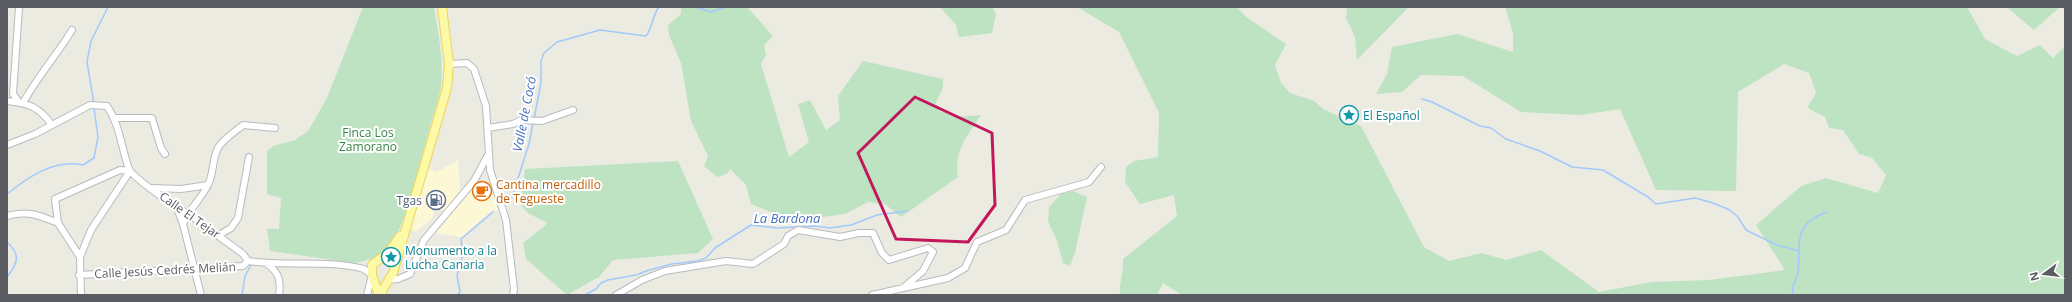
<svg xmlns="http://www.w3.org/2000/svg" width="2072" height="302" font-family="'Open Sans',sans-serif">
<style>
.commercial{fill:#fcf8d6}
.green{fill:#bee3c3}
.lines{fill:none;stroke-linecap:round;stroke-linejoin:round}
.stream{stroke:#a2c9fc;stroke-width:1.5}
.minor-casing{stroke:#b9bac0;stroke-width:8}
.major-casing{stroke:#ecd55b;stroke-width:10}
.minor{stroke:#fff;stroke-width:6}
.major{stroke:#fcf9a7;stroke-width:8}
.marked{fill:none;stroke:#c2185b;stroke-width:3;stroke-linejoin:round}
.labels{text-anchor:middle;dominant-baseline:central;stroke-width:4;stroke-linejoin:round;paint-order:stroke}
.culture-label{font-size:12px;fill:#0d838f;stroke:#fff;text-anchor:start}
.park-label{font-size:12px;fill:#378344;stroke:#fff}
.food-label{font-size:12px;fill:#c56008;stroke:#fff;text-anchor:start}
.service-label{font-size:12px;fill:#4e5e75;stroke:#fff;text-anchor:end}
.street-label{font-size:12px;fill:#5a5c62;stroke:#fff}
.water-label{font-size:13px;font-style:italic;fill:#4671be;stroke:#fff}
</style>
<rect width="100%" height="100%" fill="#ecebe1"/>
<path class="commercial" d="M458 160 460 191 445 211 435 209 431 220 415 232 410 229 428 168 437 172Z
M478 183H484L485 191 492 190 499 210 491 211 462 237 436 233Z"/>
<path class="green" d="M363 7H434C438 31 444 61 441 86 439 100 433 115 429 130 421 156 406 228 389 247 380 257 367 261 354 263L270 251 267 229H279L281 198 267 194V151L273 146 295 140 308 131 327 98Z
M681 7H747L773 36 764 45 766 55 761 64 789 157 809 142 798 104 810 100 826 130 840 120 838 96 863 61 943 79V87L936 103 939 111 956 117 981 115C968 134 953 153 958 177L901 217 885 204 868 202 845 214 792 221 751 204 746 185 730 169 727 174 717 177 704 166 708 156 691 121 681 63 669 35 668 25 681 14Z
M940 7H992L996 14 992 33 959 37 956 25Z
M1077 7H1237L1246 17 1286 44 1275 65 1281 83 1290 93 1314 101 1323 109 1361 126 1424 247 1449 261 1482 253 1506 260 1541 250 1599 292 1652 282 1709 280 1785 270 1756 225 1801 186 1826 178 1878 193 1886 175 1872 158 1859 154 1843 130 1829 128 1825 117 1809 109 1808 106 1816 93 1809 73 1784 64 1738 92 1736 191 1656 190 1620 109 1581 115 1521 112 1463 76 1421 75 1402 92 1376 94 1387 74 1392 47 1457 34 1513 52V33L1505 7H1967L1985 39 2017 56 2040 45 2053 58 2065 46V295H1182L1163 283 1157 295H1120C1119 282 1124 271 1123 259L1177 216 1174 195 1140 204 1125 182 1126 167 1134 161 1158 157 1159 113 1119 32Z
M1347 7H1409L1357 60 1355 37 1346 18Z
M2007 7H2060L2034 30Z
M678 161 713 239 698 253 613 260 599 277 567 295 526 259 523 243 545 226 547 223 528 213 521 205 525 169Z
M1073 191 1087 197 1075 253 1070 266 1063 263 1057 241 1048 221 1049 207 1061 194Z"/>
<g class="lines">
<path class="stream" d="M695 7 711 12 726 7
M1422 99 1432 102 1480 126 1491 128 1506 139 1540 151 1572 167 1603 170 1648 197 1656 204 1695 198 1713 203 1730 210 1738 217 1746 230 1777 245 1799 251
M94 104 87 62 91 41 108 7
M534 119 541 83V61L544 53 557 42 600 30 646 36C653 27 652 16 659 7
M7 194C28 177 54 159 83 165L94 158 98 137 94 108
M512 197 529 144 533 123
M7 242C21 255 18 263 7 277
M242 295 245 276 252 263
M458 295 460 292 457 276 463 254 461 239 493 212
M585 295 596 289 601 283 608 280 636 275 649 270 672 264 697 261 706 258 715 248 751 225 777 228 815 226 830 228 851 225 877 215 908 211
M1793 295 1792 287C1810 259 1781 228 1827 212"/>
<g class="minor-casing">
<path id="minor" d="M19 7 13 94 19 102
M449 64 467 63 474 69 486 106 490 170 506 220 514 289 513 295
M7 101C29 103 39 107 52 125
M23 103C37 77 57 55 72 30
M115 118H152L161 148 165 154
M488 128 513 124 521 120 542 121 573 110
M7 145 35 134 90 105 107 106C120 125 121 147 129 169 133 178 177 208 187 213L243 254 248 261
M152 188 181 189 208 185
M177 208 183 224 201 295
M7 216C28 210 38 215 58 223
M183 224C189 209 201 199 208 185 214 173 212 159 218 148 223 139 235 132 243 125L275 128
M219 235 231 228 238 218 249 157
M80 257 58 223 55 199 120 170 130 171
M248 261C286 267 326 259 364 269L372 275 367 295
M267 264C279 272 281 281 279 295
M79 275 243 266 248 261
M388 280 398 279 410 274 424 240 474 181 488 155
M81 295 80 257 91 230 130 171
M616 295 642 280 665 271 726 261 753 264 784 244 788 236 798 230 840 237 859 233H873L882 253 889 260 928 248 933 252 923 271 903 288
M872 295 948 278 965 268 977 242 1006 230 1025 200 1089 182 1101 167"/>
</g>
<g class="major-casing">
<path id="major" d="M379 295 372 275V265L389 252 400 236
M381 295 383 289 393 273 447 88 449 64 442 7"/>
</g>
<use href="#minor" class="minor"/>
<use href="#major" class="major"/>
</g>
<path class="marked" d="M915 97 992 133 995 205 968 242 896 239 858 153Z"/>
<defs>
<g id="sight-ring" transform="scale(1)"><circle r="9.5" fill="#fff" stroke="#0f9aa8" stroke-width="1.5"/><path d="M0-6L1.8-2.2L6-1.7L2.9 1.2L3.7 5.4L0 3.3L-3.7 5.4L-2.9 1.2L-6-1.7L-1.8-2.2Z" fill="#0f9aa8"/></g>
<g id="cafe-ring" transform="scale(1)"><circle r="9.5" fill="#fff" stroke="#e8710a" stroke-width="1.5"/><path d="M-5.5-4.5H6V0H3Q3 3.5 0 3.5H-2.5Q-5.5 3.5-5.5 0ZM3-3.2v2h1.7v-2ZM-6 4.5H4V6H-6Z" fill="#e8710a"/></g>
<g id="fuel-ring" transform="scale(1)"><circle r="9.5" fill="#fff" stroke="#5c6f8a" stroke-width="1.5"/><path d="M-5.5-6h7V0h2V4h1.3V-2.5L3-4.5l.8-.8L6-3V5H2.5V1h-1V6h-7ZM-4.2-4.7v3.2H.2V-4.7Z" fill="#5c6f8a"/></g>
</defs>
<g fill-rule="evenodd">
<use href="#sight-ring" x="1349" y="115"/>
<use href="#cafe-ring" x="482" y="191"/>
<use href="#fuel-ring" x="436" y="200"/>
<use href="#sight-ring" x="391" y="257"/>
</g>
<g class="labels">
<g class="culture-label">
<text x="1363" y="115">El Español</text>
<text x="405" y="250">Monumento a la<tspan x="405" dy="14">Lucha Canaria</tspan></text>
</g>
<g class="park-label">
<text x="368" y="132">Finca Los<tspan x="368" dy="14">Zamorano</tspan></text>
</g>
<g class="food-label">
<text x="496" y="184">Cantina mercadillo<tspan x="496" dy="14">de Tegueste</tspan></text>
</g>
<g class="service-label">
<text x="422" y="200">Tgas</text>
</g>
<g class="street-label">
<text transform="translate(190 215) rotate(35)">Calle El Tejar</text>
<text transform="translate(165 270) rotate(-3)">Calle Jesús Cedrés Melián</text>
</g>
<g class="water-label">
<text transform="translate(524 114) rotate(-79)">Valle de Cocó</text>
<text x="787" y="218">La Bardona</text>
</g>
</g>
<rect width="2072" height="302" fill="none" stroke="#5a5c62" stroke-width="16"/>
<g transform="translate(2044 274) rotate(255)" stroke="#ffffff" stroke-width="3" paint-order="stroke">
<path d="M0-3L7 15L0 10L-7 15Z" fill="#5a5c62"/>
<text y="-6" font-size="11" font-weight="bold" text-anchor="middle" fill="#5a5c62">N</text>
</g>
</svg>
